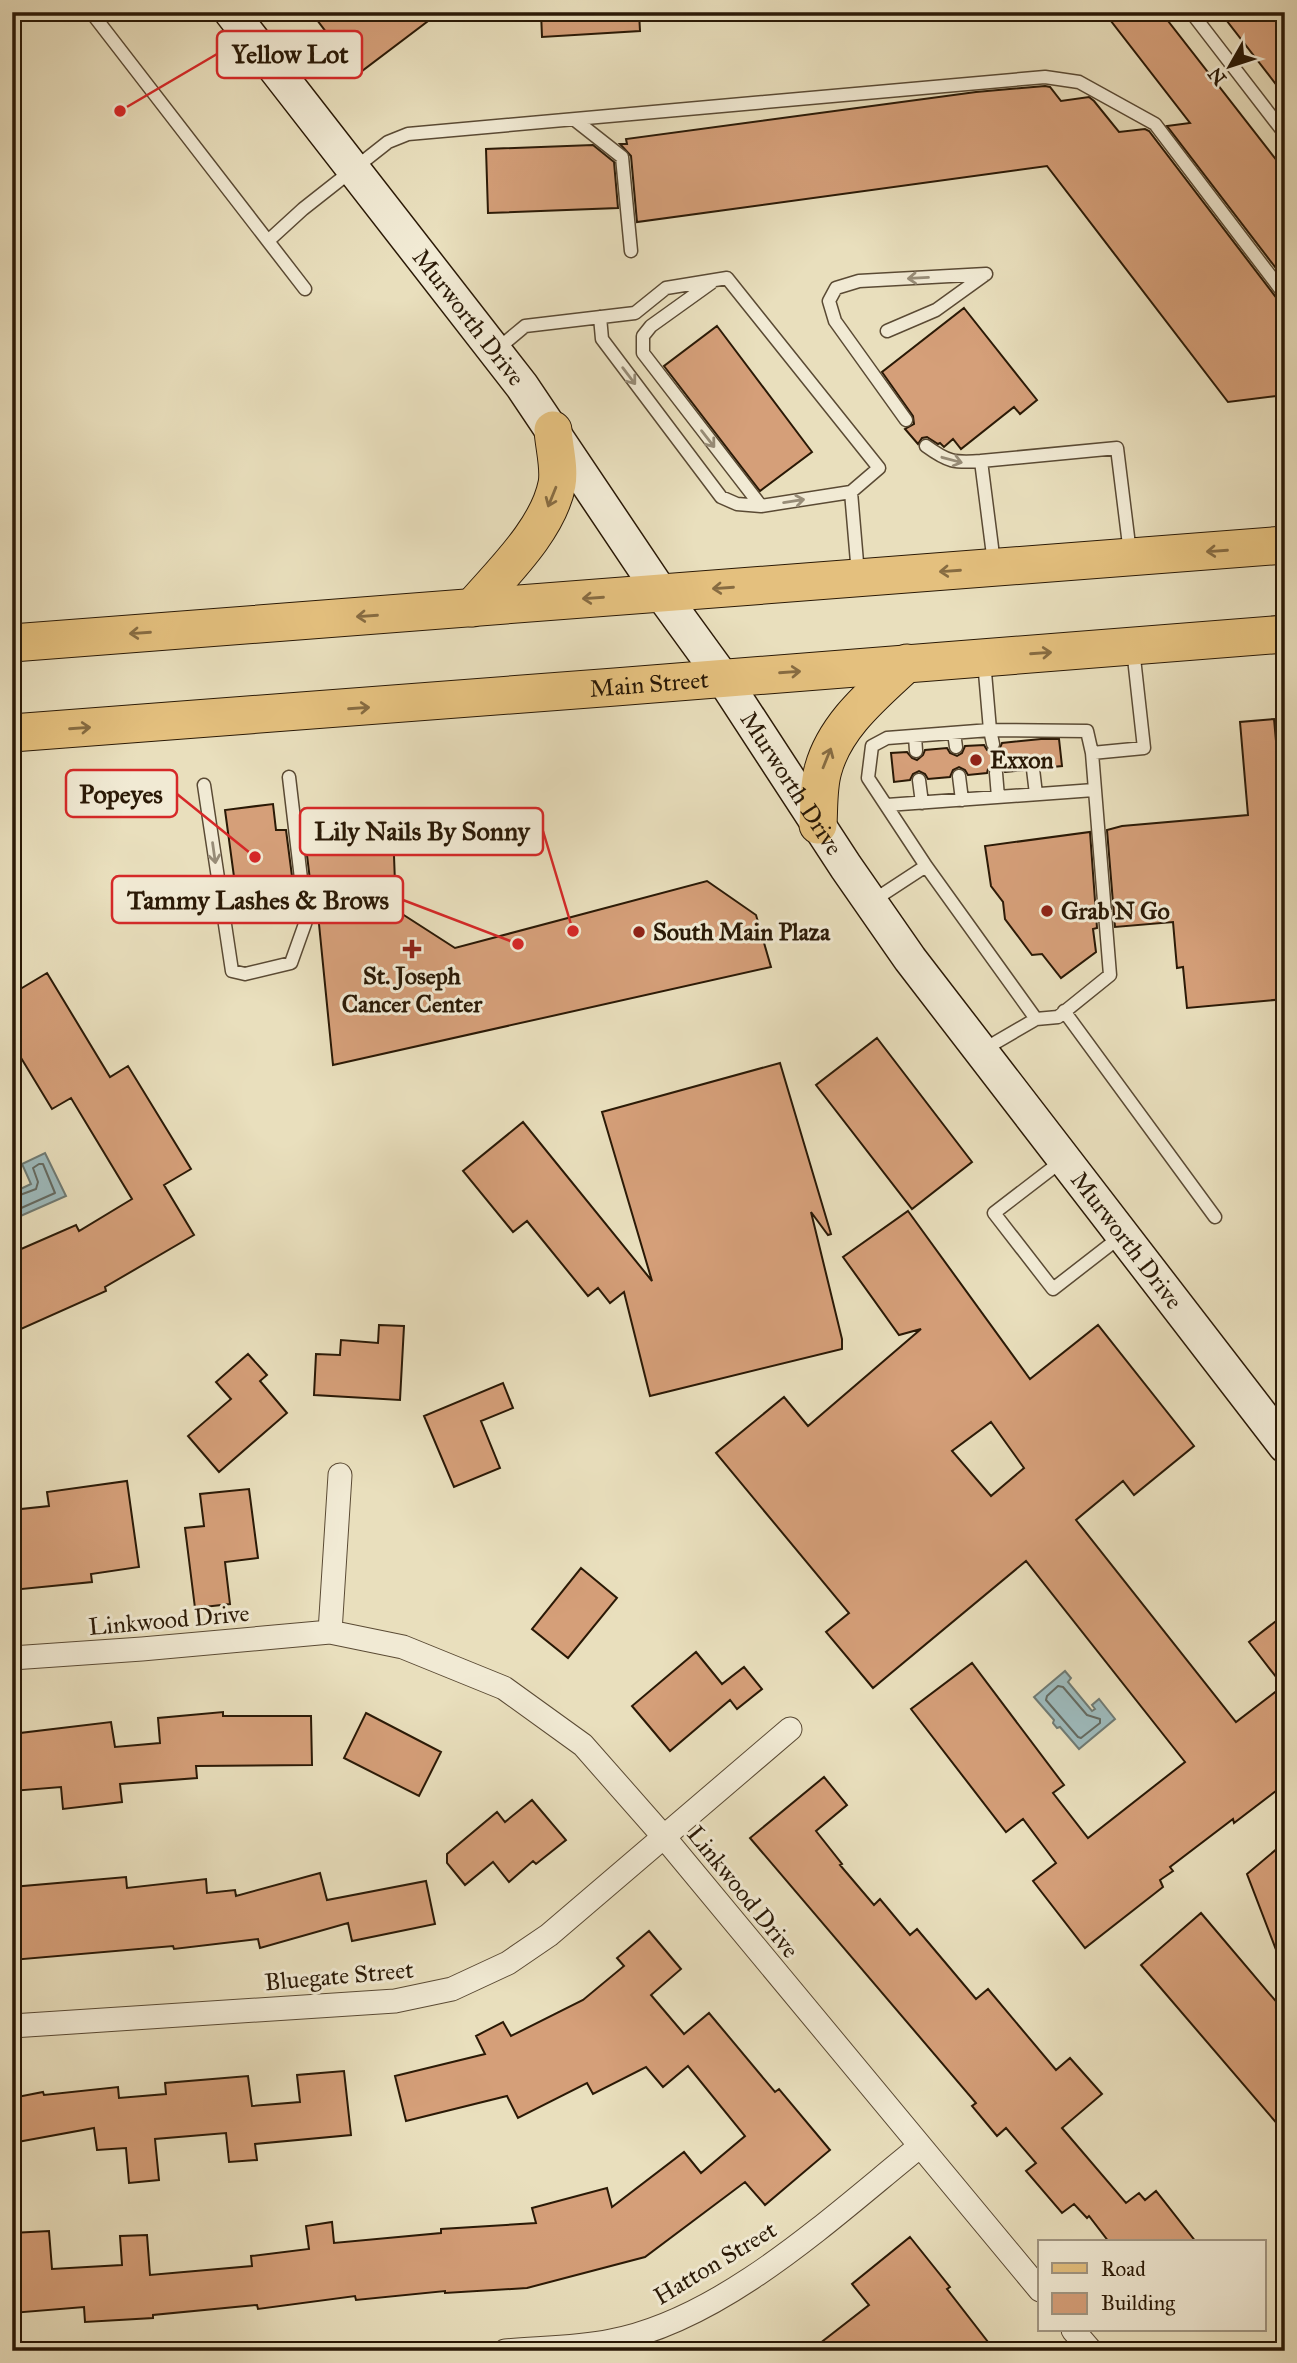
<svg xmlns="http://www.w3.org/2000/svg" width="1297" height="2363" font-family="'IM FELL Great Primer',serif">
<style>
.water{fill:#9dbabc;stroke:#6f7a73;stroke-width:2}
.lines{fill:none;stroke-linecap:round;stroke-linejoin:round}
.shore{stroke:#646a61;stroke-width:2}
.building{fill:#d59f79;stroke:#2a1906;stroke-width:2;fill-rule:evenodd}
.lane-casing{stroke:#5a4a34;stroke-width:15}
.street-casing{stroke:#5a4a34;stroke-width:25}
.secondary-casing{stroke:#2a1906;stroke-width:36}
.primary-casing{stroke:#2a1906;stroke-width:39}
.lane{stroke:#f1ead4;stroke-width:12}
.street{stroke:#f1ead4;stroke-width:23}
.secondary{stroke:#f1ead4;stroke-width:33}
.primary{stroke:#e4c07e;stroke-width:37}
.oneway{stroke:#978c77}
.oneway2{stroke:#876c42}
.poi-dot{fill:#8f2418;stroke:#f1ead4;stroke-width:2.5}
.labels{text-anchor:middle;dominant-baseline:central;stroke-width:6;stroke-linejoin:round;paint-order:stroke}
.street-label{font-size:24px;fill:#2a1906;stroke:#f1ead4}
.poi-label{font-size:24px;font-weight:bold;fill:#2a1906;stroke:#f1ead4;text-anchor:start}
.leader{fill:none;stroke:#d62828;stroke-width:2.5}
.callout-dot{fill:#d62828;stroke:#f1ead4;stroke-width:2.5}
.callout{fill:#f1ead4;stroke:#d62828;stroke-width:2.5}
.callout-label{font-size:26px;text-anchor:middle;font-weight:bold;fill:#2a1906}
</style>
<rect width="100%" height="100%" fill="#e9dfbd"/>
<filter id="stains"><feTurbulence type="fractalNoise" baseFrequency=".00286" numOctaves="4"/><feColorMatrix values="0 0 0 0 .2 0 0 0 0 .09 0 0 0 0 .02 0 0 0 .5 -.17"/></filter>
<radialGradient id="worn" r=".72"><stop offset=".6" stop-color="#630" stop-opacity="0"/><stop offset="1" stop-color="#630" stop-opacity=".3"/></radialGradient>
<path class="water" d="M45 1153 66 1196 16 1218 12 1214V1193L31 1184 22 1164Z
M1065 1671 1071 1678 1068 1682 1092 1711 1095 1709 1092 1705 1099 1699 1115 1719 1079 1749 1060 1727 1057 1728 1053 1723 1054 1720 1034 1697Z"/>
<g class="lines">
<path class="shore" d="M12 1198 36 1189 38 1182 33 1168 39 1164H43L55 1193 19 1209H12
M1058 1686 1063 1687 1087 1715 1100 1719V1723L1081 1738 1078 1737 1046 1700 1047 1696Z"/>
</g>
<path class="building" d="M311 12H440L358 74Z
M541 12H639L640 31 542 37Z
M1104 12H1161L1285 171V280L1167 126 1190 123Z
M1220 12H1285V96Z
M1045 86 1050 87 1061 101 1089 97 1094 101 1119 132 1145 129 1149 131 1278 300 1285 304V395L1228 402 1047 166 637 222 631 156 620 144H627L626 139 976 92Z
M593 145 614 162 618 208 488 213 486 149Z
M964 308 1037 400 1020 414 1014 407 961 449 953 439 944 447 940 443 938 444 927 437 922 438 918 444 905 429 914 424 913 416 882 372Z
M717 326 812 452 760 491 664 366Z
M1274 719 1285 840V999L1187 1008 1183 967 1177 968 1173 922 1115 927 1107 830 1122 826 1248 815 1240 722Z
M1041 739H1059L1062 766 1042 768 1040 763 1033 760 1027 762 1024 770 1005 772 1000 765 995 764 988 769 987 773 968 775 965 770 959 767 953 770 950 777 928 779 925 774 919 771 913 774 910 780 894 782 891 753 907 752 912 758 917 760 923 755 925 750 947 748 950 753 957 756 962 753 965 746 984 745 987 750 994 753 999 750 1002 743Z
M273 804 276 830H286L296 907 239 914 225 810Z
M393 829 396 910 455 948 707 881 756 915 771 967 333 1065 317 904 313 905 304 830Z
M1090 832 1097 928 1093 929 1096 952 1061 978 1042 954 1032 955 1005 919 1003 902 991 886 985 846Z
M47 973 110 1077 128 1066 191 1169 164 1185 194 1235 105 1287 106 1291 12 1333V1253L76 1225 79 1231 132 1199 71 1098 52 1109 12 1043V994Z
M877 1038 972 1162 912 1209 816 1085Z
M780 1063 831 1234 828 1235 811 1212 842 1339V1349L650 1396 624 1292 610 1303 598 1288 588 1296 527 1221 513 1232 463 1171 523 1122 652 1281 602 1112Z
M908 1211 1030 1379 1098 1325 1194 1446 1134 1495 1123 1481 1076 1520 1236 1722 1283 1686 1249 1642 1285 1614V1784L1234 1823 1233 1819 1170 1867 1173 1871 1160 1880 1163 1887 1085 1948 1033 1881 1056 1863 1023 1819 1006 1832 911 1709 972 1663 1064 1785 1053 1793 1088 1838 1185 1762 1026 1561 873 1688 826 1632 849 1613 716 1453 784 1397 808 1426 921 1329 899 1335 843 1257ZM991 1422 1024 1468 991 1496 952 1451Z
M379 1325 404 1326 400 1400 314 1395 316 1354 340 1355 341 1340 378 1343Z
M248 1354 267 1375 260 1381 287 1413 219 1472 188 1436 231 1399 216 1382Z
M503 1383 513 1408 481 1421 500 1468 454 1487 424 1416Z
M127 1481 139 1567 91 1574 92 1582 12 1590V1510L49 1506 47 1492Z
M249 1489 258 1558 225 1562 230 1604 195 1608 185 1528 204 1526 200 1494Z
M581 1568 617 1598 568 1658 532 1629Z
M696 1652 722 1684 744 1667 762 1689 737 1709 730 1700 670 1751 632 1706Z
M223 1712V1716H311L312 1765 196 1766 197 1778 120 1784 122 1802 63 1809 61 1787 12 1791V1734L111 1722 115 1747 160 1743 158 1718Z
M366 1713 441 1752 419 1796 344 1758Z
M824 1777 847 1805 816 1831 842 1864 840 1865 874 1905 880 1899 910 1935 917 1929 976 1999 988 1989 1056 2070 1070 2058 1102 2094 1062 2128 1126 2203 1139 2193 1145 2200 1156 2191 1196 2242H1109L1089 2216 1087 2218 1074 2204 1062 2213 1026 2171 1036 2163 1006 2128 997 2136 972 2106 976 2103 750 1838Z
M532 1800 566 1840 536 1864 533 1861 509 1882 493 1862 465 1885 447 1863V1854L497 1812 505 1822Z
M1285 1842V1967L1283 1968 1247 1874Z
M320 1873 327 1900 426 1881 435 1924 352 1941 348 1923 260 1948 258 1939 174 1949 173 1946 12 1960V1887L126 1877 127 1888 206 1879 207 1893 235 1890 236 1896Z
M1201 1913 1285 2012V2133L1141 1965Z
M649 1931 681 1969 651 1995 684 2034 709 2013 775 2092 779 2089 830 2150 765 2205 745 2182 645 2257 527 2288 445 2293V2291L356 2300 355 2296 258 2309 257 2305 153 2315V2318L85 2322 84 2307 12 2313V2233L49 2231 52 2269 122 2265 120 2236 147 2235 150 2275 252 2266 251 2256 309 2249 306 2226 332 2222 334 2243 441 2233V2229L536 2223 532 2208 607 2188 612 2207 684 2152 701 2173 745 2136 688 2066 663 2087 646 2067 593 2094 587 2083 518 2118 507 2096 406 2121 395 2076 485 2054 476 2036 503 2022 511 2036 583 2000 624 1966 617 1958Z
M344 2071 351 2135 255 2144 257 2160 229 2162 226 2133 155 2139 159 2180 129 2183 126 2148 97 2150 94 2128 12 2143V2098L43 2092 44 2095 118 2087 119 2098 166 2094 165 2083 248 2076 252 2106 300 2102 297 2075Z
M910 2237 950 2287 947 2289 995 2351H810L869 2305 852 2284Z"/>
<g class="lines">
<g class="lane-casing">
<path id="lane" d="M91 12 305 289
M1191 12 1285 134
M575 120 622 157 631 251
M268 241 303 209 388 142 408 134 1045 77 1079 82 1155 124 1285 295
M711 283 651 326 643 336V353L761 506
M887 331 936 310 986 274
M495 351 525 326 635 313 666 288 727 278 879 468 851 492 761 506 737 504 721 497 602 339 600 317
M906 420 835 321 829 301 836 288 859 281 986 274
M926 446C948 462 954 463 981 461
M851 492 858 574
M994 563 981 461 1117 448 1130 553
M954 733 956 747
M915 736 916 751
M993 744 990 730 1087 731 1092 753
M1033 769 1036 794
M996 773 998 797
M959 776 962 800
M919 780 922 803
M204 785 232 971 245 974 291 963 306 921 289 777
M887 805 1094 790
M926 866 868 778 872 746 887 738 990 730 984 661
M871 902 926 866 1036 1019
M1064 1011 1215 1217
M981 1051 1036 1019 1058 1017 1110 975 1092 753 1144 748 1133 649
M1063 1160 994 1213 1053 1289 1120 1237"/>
</g>
<g class="street-casing">
<path id="street" d="M330 1632 340 1475
M12 1658 142 1649 330 1632 403 1647 504 1688 583 1745 664 1837 1040 2290
M12 2026 395 2001 452 1989 508 1963 549 1935 790 1729
M1073 2330 1091 2351
M505 2351C540 2348 577 2348 611 2341 723 2320 832 2217 919 2147"/>
</g>
<g class="secondary-casing">
<g id="secondary">
<path id="s1" d="M231 12 522 386 661 593 722 677 846 867 910 959 1285 1446"/>
</g>
</g>
<g class="primary-casing">
<g id="primary">
<path d="M472 608C502 573 548 530 557 484 560 468 554 446 553 430"/>
<path d="M12 643 1285 545"/>
<path id="s2" d="M12 733C437 703 860 666 1285 634"/>
<path d="M818 825C819 808 818 787 823 770 835 725 874 694 907 663"/>
</g>
</g>
<use href="#lane" class="lane"/>
<use href="#street" class="street"/>
<use href="#secondary" class="secondary"/>
<use href="#primary" class="primary"/>
</g>
<defs><path id="oneway-shaft" d="M-6 0H5M1.5-3L5.5 0L1.5 3" fill="none" stroke-width="1.6" stroke-linecap="round" stroke-linejoin="round" transform="scale(1.75)"/></defs>
<g class="oneway">
<use href="#oneway-shaft" transform="translate(918 278) rotate(177)"/>
<use href="#oneway-shaft" transform="translate(629 376) rotate(53)"/>
<use href="#oneway-shaft" transform="translate(708 439) rotate(52)"/>
<use href="#oneway-shaft" transform="translate(952 460) rotate(15)"/>
<use href="#oneway-shaft" transform="translate(794 501) rotate(-9)"/>
<use href="#oneway-shaft" transform="translate(214 853) rotate(82)"/>
</g>
<g class="oneway2">
<use href="#oneway-shaft" transform="translate(552 497) rotate(112)"/>
<use href="#oneway-shaft" transform="translate(1217 551) rotate(176)"/>
<use href="#oneway-shaft" transform="translate(950 571) rotate(176)"/>
<use href="#oneway-shaft" transform="translate(723 588) rotate(176)"/>
<use href="#oneway-shaft" transform="translate(593 598) rotate(176)"/>
<use href="#oneway-shaft" transform="translate(367 616) rotate(176)"/>
<use href="#oneway-shaft" transform="translate(140 633) rotate(176)"/>
<use href="#oneway-shaft" transform="translate(1041 653) rotate(-4)"/>
<use href="#oneway-shaft" transform="translate(790 672) rotate(-4)"/>
<use href="#oneway-shaft" transform="translate(359 708) rotate(-4)"/>
<use href="#oneway-shaft" transform="translate(80 728) rotate(-4)"/>
<use href="#oneway-shaft" transform="translate(827 758) rotate(-68)"/>
</g>
<g class="poi-dot">
<circle cx="976" cy="760" r="7"/>
<circle cx="1047" cy="911" r="7"/>
<circle cx="639" cy="932" r="7"/>
<path d="M408.5 938.5h7v7h7v7h-7v7h-7v-7h-7v-7h7z"/>
</g>
<g class="labels">
<g class="street-label">
<text stroke="none"><textPath href="#s1" startOffset="387">Murworth Drive</textPath></text>
<text stroke="none"><textPath href="#s2" startOffset="639">Main Street</textPath></text>
<text stroke="none"><textPath href="#s1" startOffset="954">Murworth Drive</textPath></text>
<text stroke="none"><textPath href="#s1" startOffset="1521">Murworth Drive</textPath></text>
<text transform="translate(169 1620) rotate(-5)">Linkwood Drive</text>
<text transform="translate(743 1892) rotate(51)">Linkwood Drive</text>
<text transform="translate(339 1976) rotate(-5)">Bluegate Street</text>
<text transform="translate(715 2263) rotate(-31)">Hatton Street</text>
</g>
<g class="poi-label">
<text x="990" y="760">Exxon</text>
<text x="1061" y="911">Grab N Go</text>
<text x="653" y="932">South Main Plaza</text>
<text x="412" y="976" text-anchor="middle">St. Joseph<tspan x="412" dy="28">Cancer Center</tspan></text>
</g>
</g>
<path class="leader" d="M120 111L217 54M255 857L177 794M573 931L543 831M518 944L403 900"/>
<g class="callout-dot">
<circle cx="120" cy="111" r="7"/>
<circle cx="255" cy="857" r="7"/>
<circle cx="573" cy="931" r="7"/>
<circle cx="518" cy="944" r="7"/>
</g>
<g class="callout">
<rect x="217" y="31" width="145" height="47" rx="7"/>
<rect x="66" y="770" width="111" height="47" rx="7"/>
<rect x="300" y="808" width="243" height="47" rx="7"/>
<rect x="112" y="876" width="291" height="47" rx="7"/>
</g>
<g class="callout-label">
<text x="290" y="63">Yellow Lot</text>
<text x="121" y="803">Popeyes</text>
<text x="422" y="840">Lily Nails By Sonny</text>
<text x="258" y="909">Tammy Lashes &amp; Brows</text>
</g>
<rect width="1297" height="2363" fill="none" stroke="#e9dfbd" stroke-width="42"/>
<rect x="14" y="14" width="1269" height="2335" fill="none" stroke="#2a1906" stroke-width="3.5"/>
<rect x="21" y="21" width="1255" height="2321" fill="none" stroke="#2a1906" stroke-width="2"/>
<rect x="1038" y="2240" width="228" height="91" fill="#f1ead4" stroke="#a19682" stroke-width="2"/>
<rect x="1052" y="2263" width="35" height="10" fill="#e4c07e" stroke="#a19682" stroke-width="2"/>
<text x="1101" y="2276" font-size="21" fill="#2a1906">Road</text>
<rect x="1052" y="2293" width="35" height="21" fill="#d59f79" stroke="#a19682" stroke-width="2"/>
<text x="1101" y="2310" font-size="21" fill="#2a1906">Building</text>
<g transform="translate(1230 66) rotate(231)" stroke="#f1ead4" stroke-width="5" paint-order="stroke">
<path d="M0-5L12 26L0 18L-12 26Z" fill="#2a1906"/>
<text y="-10" font-size="19" font-weight="bold" text-anchor="middle" fill="#2a1906">N</text>
</g>
<rect width="100%" height="100%" filter="url(#stains)"/>
<rect width="100%" height="100%" fill="url(#worn)"/>
</svg>
